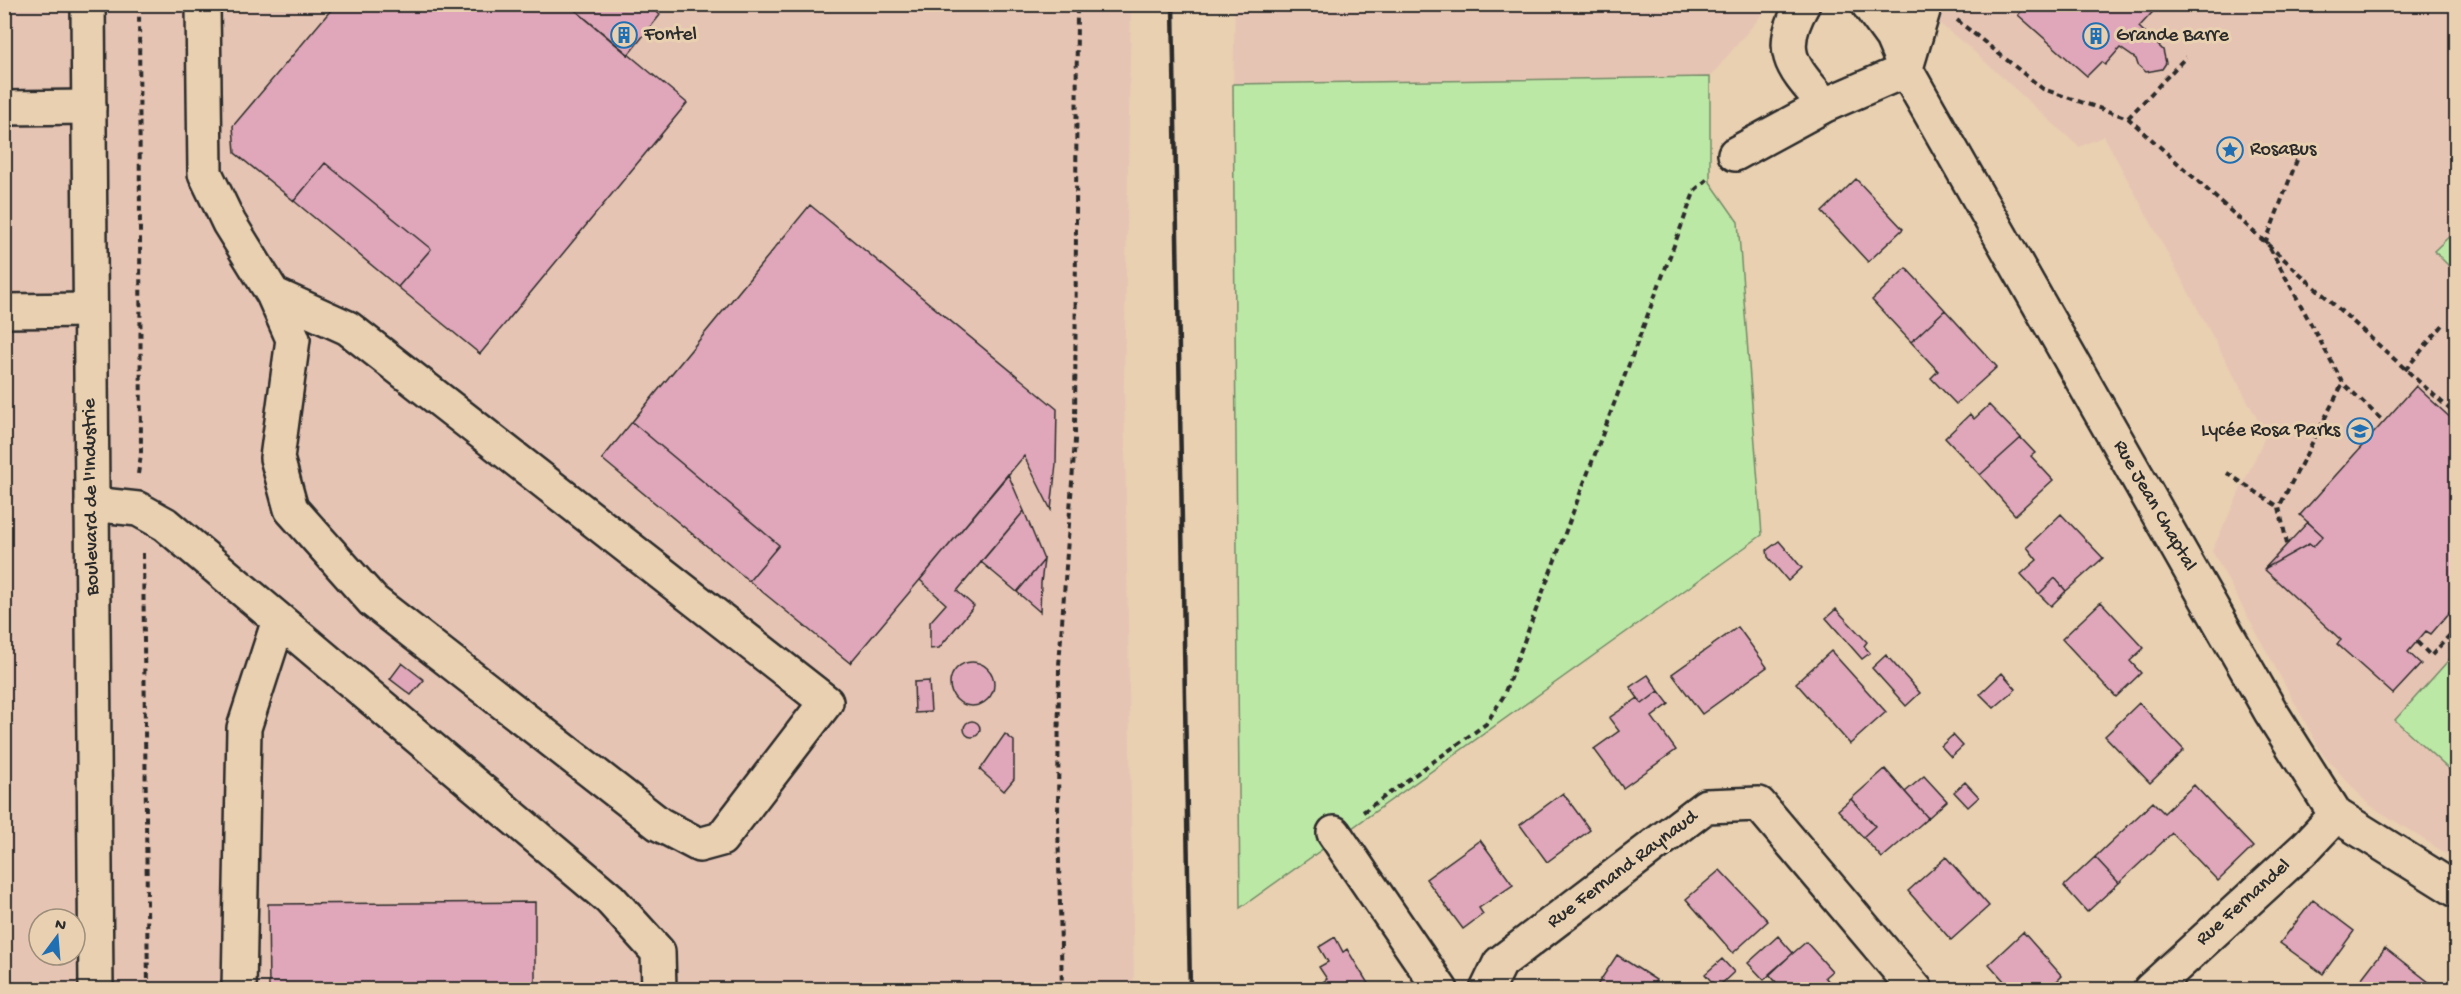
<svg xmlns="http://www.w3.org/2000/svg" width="2461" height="994" font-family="'Gochi Hand',sans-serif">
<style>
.built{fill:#e6c4b3;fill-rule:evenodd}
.green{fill:#bce8a6;stroke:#748a68;stroke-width:1.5}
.building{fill:#dfa7b9;stroke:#2b2b2b;stroke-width:1.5}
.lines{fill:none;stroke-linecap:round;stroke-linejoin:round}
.minor-casing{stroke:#2b2b2b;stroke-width:38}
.major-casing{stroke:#2b2b2b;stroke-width:38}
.path{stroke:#2b2b2b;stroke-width:4;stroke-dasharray:6 4.5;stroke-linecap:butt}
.minor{stroke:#e9d0b1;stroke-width:33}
.major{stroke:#e9d0b1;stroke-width:33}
.rail{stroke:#2b2b2b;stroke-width:4.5}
.labels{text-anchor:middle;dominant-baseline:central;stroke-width:6;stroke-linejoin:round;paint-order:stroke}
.poi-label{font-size:20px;fill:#2b2b2b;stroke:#e9d0b1;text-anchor:start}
.street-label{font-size:20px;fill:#2b2b2b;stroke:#e9d0b1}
</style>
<rect width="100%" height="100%" fill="#e9d0b1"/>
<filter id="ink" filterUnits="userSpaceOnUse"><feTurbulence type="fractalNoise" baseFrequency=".0167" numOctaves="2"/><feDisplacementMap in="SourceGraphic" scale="12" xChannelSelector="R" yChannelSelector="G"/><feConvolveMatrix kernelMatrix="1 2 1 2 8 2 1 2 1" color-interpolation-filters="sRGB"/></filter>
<g filter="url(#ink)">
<path class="built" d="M5 5H1131L1124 383 1134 989 5 990ZM39 919H75V955H39Z
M1235 5V4L1770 5 1710 77 1233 84Z
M1916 5H2456V860L2368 804 2323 755 2212 551 2266 435 2104 136 2079 147 1970 48Z"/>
<path class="green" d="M1710 77V182L1738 222 1762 535 1240 908 1233 84Z
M2456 230V273L2434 251Z
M2456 652V776L2395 720Z"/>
<path class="building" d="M336 4H568L687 103 480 354 398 287 431 249 325 163 294 201 235 153 233 126Z
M568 4H648L660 15 628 55Z
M2027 4H2160L2139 27 2163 50 2166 63 2162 69 2146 72 2138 65 2136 59 2120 48 2105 65 2101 62 2087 76 2018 15Z
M325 163 431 249 398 287 294 201Z
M1856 179 1903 229 1868 262 1822 212Z
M810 205 1057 409 1056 464 1051 510 1024 456 850 663 749 581 779 545 632 422Z
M1906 268 1945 310 1911 342 1872 300Z
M1945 310 1997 367 1956 404 1931 378 1938 371 1911 342Z
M2416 386 2456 423V605L2431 634 2426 631 2408 652 2421 664 2393 694 2337 644 2341 640 2264 569 2309 544 2313 547 2323 536 2300 515Z
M1989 405 2021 438 1980 475 1945 438 1970 414 1974 419Z
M632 422 779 545 749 581 602 459Z
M2021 438 2035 453 2031 456 2053 480 2015 515 1980 475Z
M1008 474 1024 511 957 591 974 606 939 648 930 649V622L946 604 920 580Z
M1024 511 1044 560 1017 592 981 562Z
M2061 514 2103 558 2066 591 2055 578 2039 594 2021 574 2037 560 2027 547Z
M2308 522 2323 536 2313 547 2309 544 2264 569Z
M1779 541 1802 568 1788 581 1768 557 1767 550Z
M1044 560 1041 583 1040 612 1017 592Z
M2055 578 2066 591 2051 606 2039 594Z
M2101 602 2144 648 2130 661 2141 673 2116 697 2062 639Z
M1836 609 1867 642 1864 646 1870 653 1862 659 1826 618Z
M1738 627 1767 667 1702 714 1672 674Z
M1831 651 1886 712 1850 744 1796 683Z
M1886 655 1920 693 1906 706 1872 668Z
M950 684a22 22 0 1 1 44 0a22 22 0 1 1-44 0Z
M402 663 424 680 411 695 390 679Z
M2002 673 2016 689 1994 708 1980 694Z
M1648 675 1659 691 1642 704 1630 687Z
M929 681 931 712 915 713 914 682Z
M1659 691 1669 704 1652 717 1676 750 1623 788 1594 749 1619 731 1609 718 1638 698 1642 704Z
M2139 703 2184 750 2150 783 2105 736Z
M964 729a8 8 0 1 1 16 0a8 8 0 1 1-16 0Z
M1005 734 1014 741V779L1004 791 980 770Z
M1953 735 1963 746 1951 757 1941 746Z
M1885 769 1928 818 1882 858 1863 837 1875 826 1851 799Z
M1924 776 1947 801 1928 818 1905 792Z
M1965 782 1979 797 1968 807 1954 792Z
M2194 785 2253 847 2218 881 2172 833 2119 883 2095 857 2153 802 2164 813Z
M1563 793 1590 830 1547 862 1520 825Z
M1851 799 1875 826 1863 837 1838 810Z
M1480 840 1513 885 1479 908 1483 914 1463 929 1426 879Z
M1946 857 1989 906 1951 940 1908 891Z
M2095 857 2119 883 2087 912 2064 886Z
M1720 870 1768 921 1733 953 1686 899Z
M2313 900 2354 931 2323 974 2280 943Z
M535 902V990H269L268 904Z
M2023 932 2062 976 2048 990H2012L1989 964Z
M1778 936 1793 953 1764 980 1748 963Z
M1335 937 1343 952 1347 949 1372 990H1324L1320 984 1327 979 1319 967 1328 962 1319 947Z
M1806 942 1832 971 1825 977 1836 990H1783L1769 974Z
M2385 948 2430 983 2425 990H2358L2355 987Z
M1617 955 1656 980 1649 990H1594Z
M1722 959 1734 972 1717 988 1705 974Z"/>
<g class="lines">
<g class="minor-casing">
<path id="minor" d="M203 4 205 173 229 223 273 294 293 339 277 458 291 509 373 601 659 824 699 845 721 839 826 702 348 328 273 294
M1803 4C1775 52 1793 68 1825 105
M1868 4 1892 37
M1898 4 1892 37 1906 70 2271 712 2336 815 2456 890
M1906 68 1925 4
M4 108 89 107
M1735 154 1825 105 1906 70
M4 311 90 310
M92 504 138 509 165 524 610 899 658 952 659 990
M1334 833 1441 990
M239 990 244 728 279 620
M1487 990 1500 963 1706 806 1759 804 1916 990
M2150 990 2306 847 2336 815"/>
</g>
<g class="major-casing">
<path id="major" d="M88 4 96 990"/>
</g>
<path class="path" d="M1957 20 2043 89 2128 118 2456 415
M2128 118 2186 57
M2297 160 2266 241 2343 383 2384 422
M2405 370 2443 325
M2227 473 2279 507
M138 474 141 455 139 4
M2287 544 2279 507 2343 383
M143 553 148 990
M2417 642 2431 656 2456 628
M1363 812 1486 724 1503 697 1695 190 1710 177
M1062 990 1058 822 1059 665 1075 440 1077 4"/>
<use href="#minor" class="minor"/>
<use href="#major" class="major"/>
<path class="rail" d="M1173 4 1190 990"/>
</g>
</g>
<defs>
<g id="building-ring" transform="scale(1.35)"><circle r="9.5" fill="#e9d0b1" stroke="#1f6fb2" stroke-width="1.5"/><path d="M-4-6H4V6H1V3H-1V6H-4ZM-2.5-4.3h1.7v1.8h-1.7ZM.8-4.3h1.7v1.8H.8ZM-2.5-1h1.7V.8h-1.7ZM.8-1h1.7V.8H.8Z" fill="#1f6fb2"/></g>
<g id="sight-ring" transform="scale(1.35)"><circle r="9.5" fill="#e9d0b1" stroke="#1f6fb2" stroke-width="1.5"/><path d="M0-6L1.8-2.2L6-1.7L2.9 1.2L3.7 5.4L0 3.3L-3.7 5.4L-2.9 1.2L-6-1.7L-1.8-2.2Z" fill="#1f6fb2"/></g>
<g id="school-ring" transform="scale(1.35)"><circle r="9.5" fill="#e9d0b1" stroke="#1f6fb2" stroke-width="1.5"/><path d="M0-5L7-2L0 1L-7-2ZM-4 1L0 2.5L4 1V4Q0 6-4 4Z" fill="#1f6fb2"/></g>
</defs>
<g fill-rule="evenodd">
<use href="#building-ring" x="624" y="35"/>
<use href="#building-ring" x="2096" y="36"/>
<use href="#sight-ring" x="2230" y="150"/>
<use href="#school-ring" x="2360" y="431"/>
</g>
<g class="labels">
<g class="poi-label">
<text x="644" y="35">Fontel</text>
<text x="2116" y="36">Grande Barre</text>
<text x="2250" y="150">RosaBus</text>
<text x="2340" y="431" text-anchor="end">Lycée Rosa Parks</text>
</g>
<g class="street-label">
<text transform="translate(92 497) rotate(-91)">Boulevard de l'Industrie</text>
<text transform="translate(2154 506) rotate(60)">Rue Jean Chaptal</text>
<text transform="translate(1623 870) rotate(-37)">Rue Fernand Raynaud</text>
<text transform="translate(2244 903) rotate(-42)">Rue Fernandel</text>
</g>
</g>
<rect width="2461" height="994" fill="none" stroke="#e9d0b1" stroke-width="24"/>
<rect x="12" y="12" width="2437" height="970" fill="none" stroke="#2b2b2b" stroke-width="2" filter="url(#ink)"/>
<g transform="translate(57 937) rotate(16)"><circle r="28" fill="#e9d0b1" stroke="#9d8e7b" stroke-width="1.5"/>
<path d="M0-4.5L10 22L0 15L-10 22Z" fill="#1f6fb2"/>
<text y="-9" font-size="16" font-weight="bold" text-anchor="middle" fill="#2b2b2b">N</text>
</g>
</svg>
